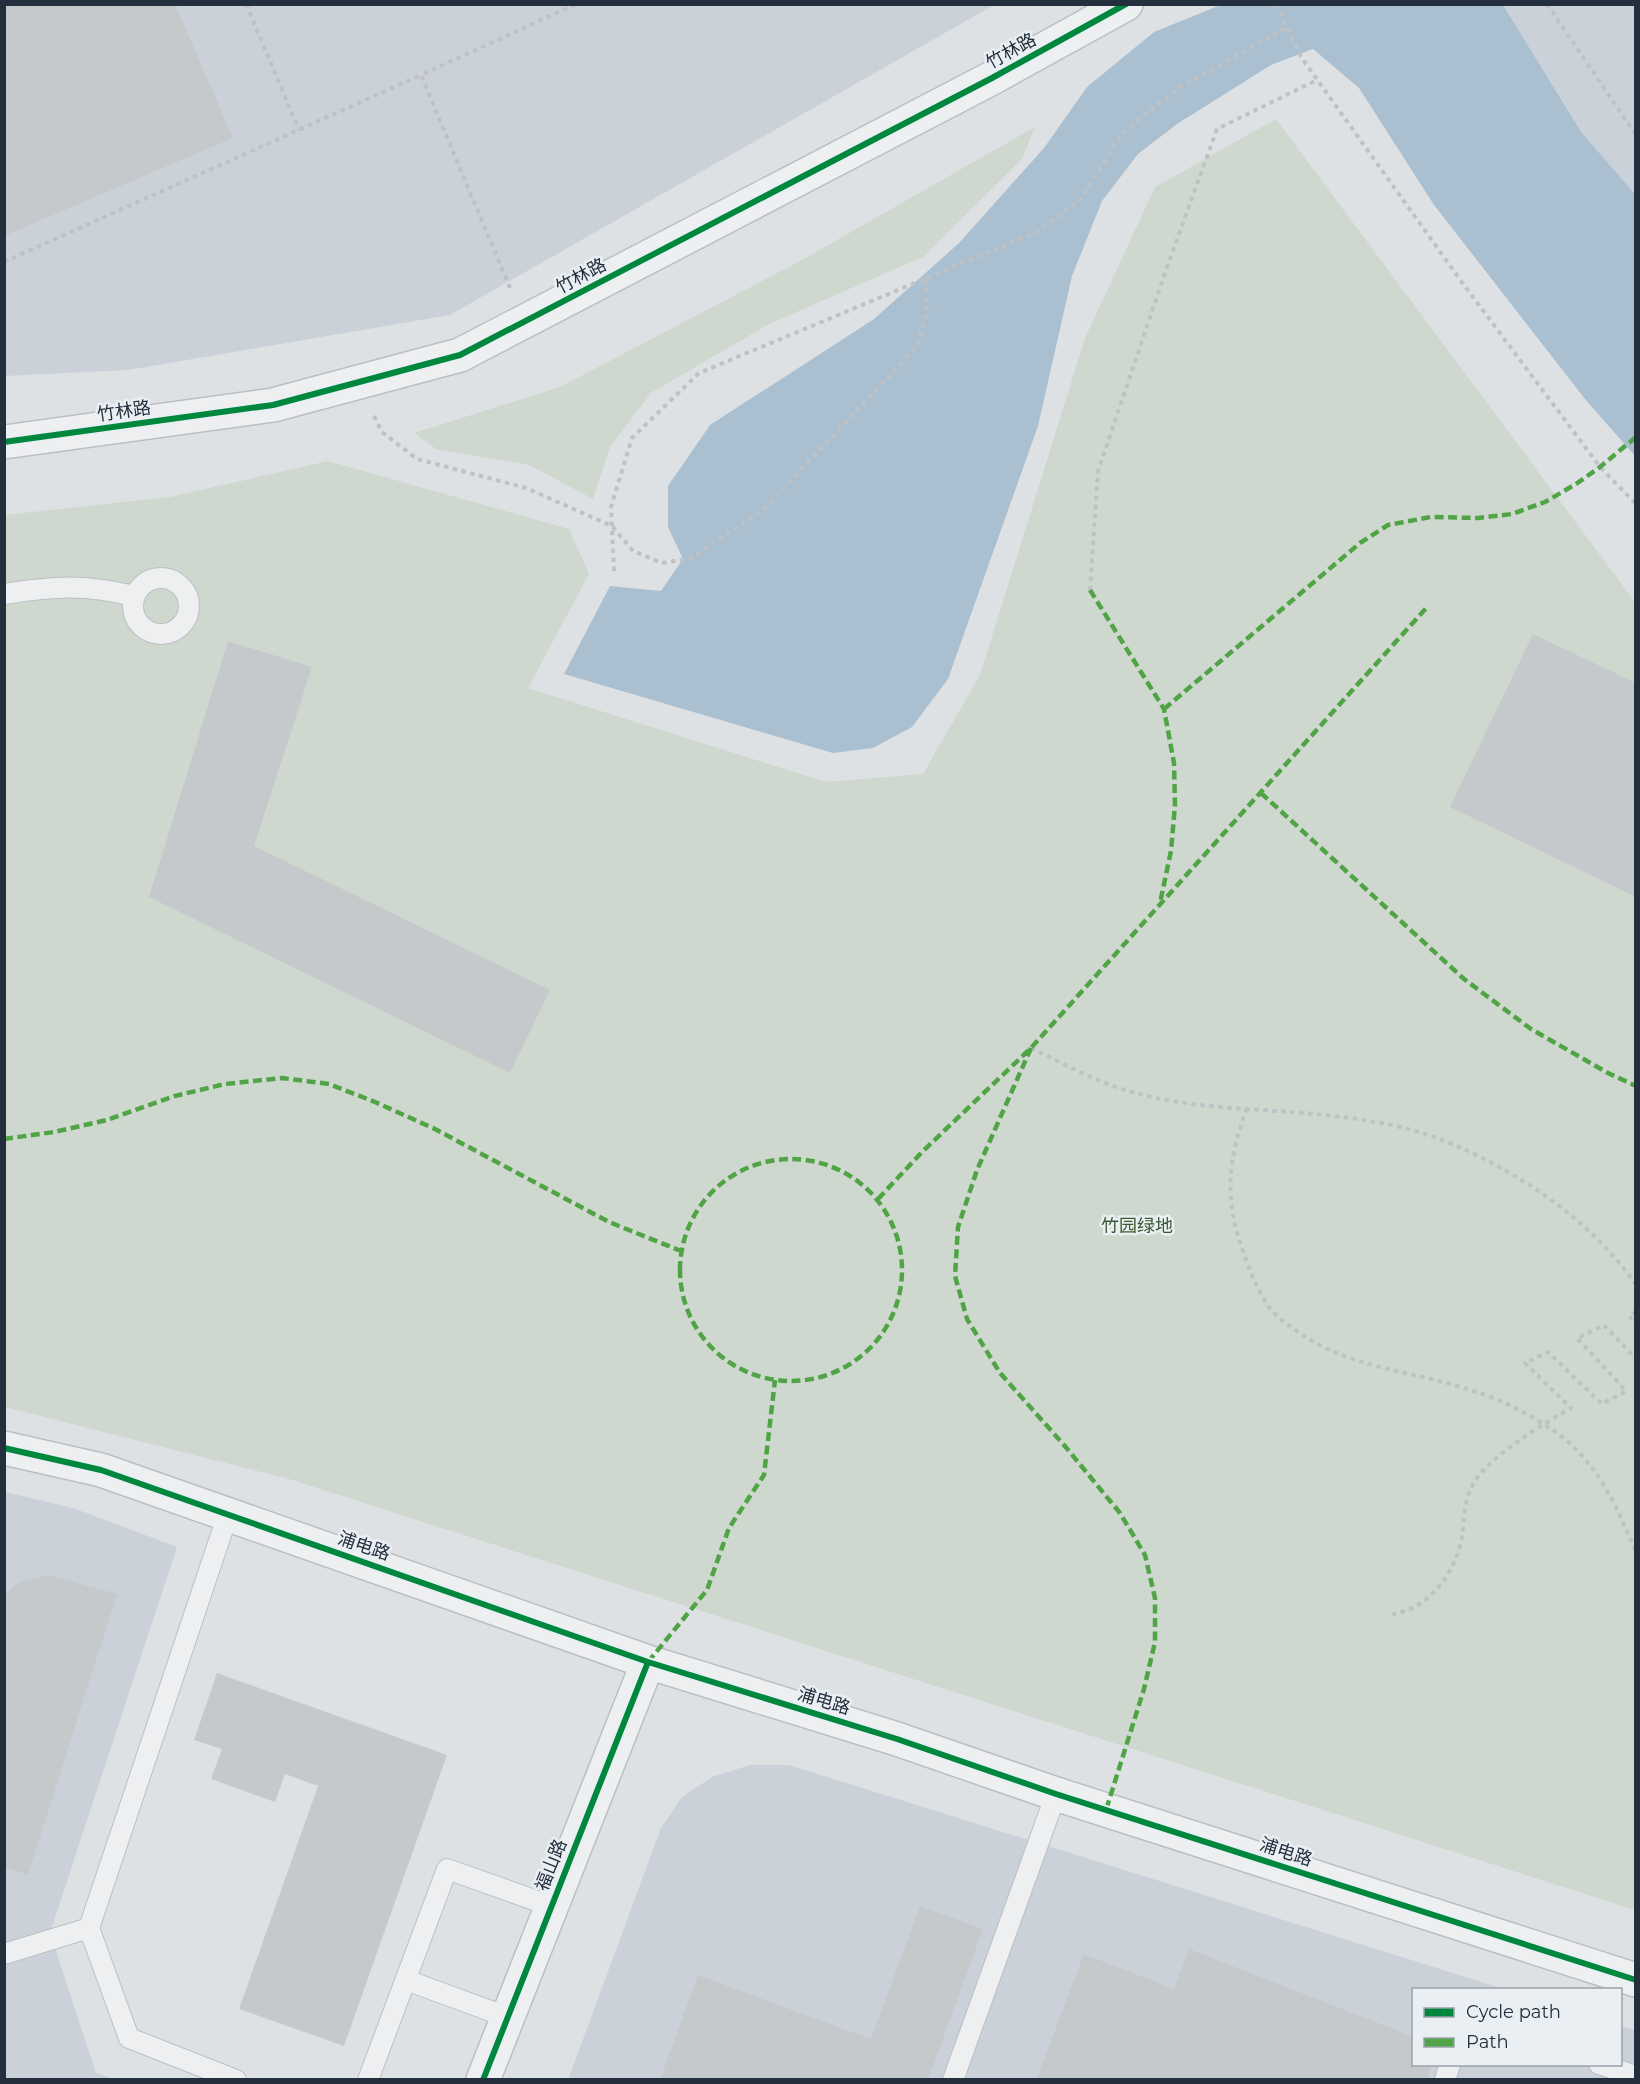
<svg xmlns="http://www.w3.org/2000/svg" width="1640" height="2084" font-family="Montserrat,'Noto Sans SC',sans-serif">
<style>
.built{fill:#cbd1d8}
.green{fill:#cfd8ce}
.water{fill:#aac0d1}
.building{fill:#c6c9cc}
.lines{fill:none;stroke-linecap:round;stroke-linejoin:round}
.service-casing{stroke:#bcbfc2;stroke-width:22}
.minor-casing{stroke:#bcbfc2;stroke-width:36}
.tertiary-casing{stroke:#bcbfc2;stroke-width:36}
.path{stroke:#bfc2c5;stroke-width:4;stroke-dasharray:4.5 4.5;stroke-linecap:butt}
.service{stroke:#edeff1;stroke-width:20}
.minor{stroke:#edeff1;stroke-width:33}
.tertiary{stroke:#edeff1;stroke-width:33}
.quiet{stroke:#50a446;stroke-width:4.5;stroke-dasharray:9 4.5;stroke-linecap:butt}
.cycleway-casing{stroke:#eaeff4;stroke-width:10}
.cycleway{stroke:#00873e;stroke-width:6}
.labels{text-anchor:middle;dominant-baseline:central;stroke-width:5;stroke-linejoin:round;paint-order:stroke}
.street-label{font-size:18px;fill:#242f3d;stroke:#eaeff4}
.park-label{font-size:18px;fill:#3c5a31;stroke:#eaeff4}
</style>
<rect width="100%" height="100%" fill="#dee1e4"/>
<path class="built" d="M5 5H994L450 315 128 370 5 376Z
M1503 5H1635V194L1582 133Z
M5 1492 73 1508 177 1547 50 1933 96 2073 113 2079 5 2080Z
M750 1765H789L1504 1989 1414 1990V2064H1620L1621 2026 1636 2031 1635 2080H568L661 1828 682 1797 712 1777Z"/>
<path class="green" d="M1276 119 1635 602V1910L289 1479 5 1407 4 515 170 497 328 461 569 529 589 574 528 688 826 782 923 774 980 675 1085 338 1155 187Z
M1035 127 1022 159 923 257 769 324 651 393 610 447 593 499 529 465 436 449 414 433 560 387 800 261Z"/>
<path class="water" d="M1223 4 1503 5 1582 133 1635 194V456L1585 399 1434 205 1359 88 1313 49 1271 65 1177 124 1138 154 1102 201 1072 276 1038 426 948 679 912 727 873 748 833 753 564 674 610 586 661 591 683 559 668 527V486L710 425 874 319 959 243 1044 148 1087 87 1154 32Z"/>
<path class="building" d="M4 4H175L233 138 4 236Z
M1533 634 1636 683V897L1450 807Z
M228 641 312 667 254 846 550 990 510 1073 149 897Z
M49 1575 117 1594 28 1875 4 1867V1596L18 1583Z
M217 1673 447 1755 344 2046 239 2009 318 1786 285 1774 275 1802 211 1779 222 1749 194 1740Z
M920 1906 983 1929 928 2080H660L698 1975 871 2039Z
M1189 1949 1414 2037V2064H1433L1427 2080H1036L1084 1954 1174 1989Z"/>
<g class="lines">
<g class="service-casing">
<path id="service" d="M133 606a28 28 0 1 1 56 0a28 28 0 1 1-56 0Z
M4 594C55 586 84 584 134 596
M228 1514 89 1928 129 2038 236 2080
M4 1954 89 1928
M406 1980 507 2017
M1599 2064 1636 2076
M368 2080 447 1869 551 1906
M953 2080 1056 1794
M1445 2080 1450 2064"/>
</g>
<g class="minor-casing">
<path id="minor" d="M4 442 273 405 460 355 992 78 1126 4"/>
</g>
<g class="tertiary-casing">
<path id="tertiary" d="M4 1448 101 1470 648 1662 897 1739 1056 1794 1636 1980
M483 2080 648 1662"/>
</g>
<path class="path" d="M246 4 299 130
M1276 4 1301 57 1461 281 1600 467 1636 504
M1547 4 1636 135
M4 262 421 75
M510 288 421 75 576 4
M374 416 382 432 417 459 526 488 612 526 633 551 662 563 692 558 765 508 917 346 927 313 925 278
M614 571 611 507 632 438 699 373 1037 232 1080 200 1123 132 1181 87 1287 27
M1090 590 1098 471 1167 267 1217 129 1317 80
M1031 1048C1065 1064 1099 1084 1136 1093 1197 1110 1262 1108 1325 1115 1360 1119 1396 1124 1428 1135 1504 1161 1591 1218 1636 1285
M1247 1108C1227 1161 1224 1200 1244 1254 1251 1273 1259 1295 1272 1311 1280 1320 1294 1329 1304 1336 1359 1371 1418 1371 1476 1392 1499 1399 1521 1410 1542 1423 1595 1455 1613 1498 1636 1552
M1636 1312 1629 1315 1636 1326
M1392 1615C1400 1612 1410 1610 1418 1605 1441 1591 1457 1564 1462 1537 1464 1521 1464 1503 1471 1488 1484 1459 1543 1424 1571 1408L1525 1363 1548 1352 1602 1404 1626 1391 1577 1338 1604 1325 1636 1359"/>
<use href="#service" class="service"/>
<use href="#minor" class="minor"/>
<use href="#tertiary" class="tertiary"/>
<path class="quiet" d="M1090 590 1164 709 1174 763 1175 805 1171 851 1160 903
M1164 709 1360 543 1388 525 1431 517 1478 518 1512 514 1545 502 1576 484 1600 467 1636 437
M1261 793 1464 979 1531 1029 1608 1073 1636 1086
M1031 1048 977 1170 958 1227 955 1276 967 1319 1000 1373 1064 1445 1120 1513 1145 1555 1155 1598V1642L1144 1689 1106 1810
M4 1139 54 1132 107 1120 175 1096 225 1084 282 1078 329 1084 375 1102 435 1129 609 1222 681 1251
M680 1270a111 111 0 1 1 222 0a111 111 0 1 1-222 0Z
M878 1199 923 1151 1031 1048 1428 606
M648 1662 707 1590 729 1528 764 1475 775 1380"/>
<g class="cycleway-casing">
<path id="cycleway" d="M4 442 273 405 460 355 992 78 1126 4
M4 1448 101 1470 648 1662 897 1739 1056 1794 1636 1980
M483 2080 648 1662"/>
</g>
<use href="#cycleway" class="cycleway"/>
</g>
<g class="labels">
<g class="street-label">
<text transform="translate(1011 51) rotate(-29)">竹林路</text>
<text transform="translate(581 276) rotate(-28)">竹林路</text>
<text transform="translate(124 411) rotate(-8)">竹林路</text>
<text transform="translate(364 1546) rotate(19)">浦电路</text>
<text transform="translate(824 1701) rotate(17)">浦电路</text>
<text transform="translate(1286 1852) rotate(18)">浦电路</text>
<text transform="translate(551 1865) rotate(-68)">福山路</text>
</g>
<g class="park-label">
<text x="1137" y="1226">竹园绿地</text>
</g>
</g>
<rect width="1640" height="2084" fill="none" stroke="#242f3d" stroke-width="12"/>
<rect x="1412" y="1988" width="210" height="78" fill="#eaeff4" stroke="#9ba2ab" stroke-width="1.5"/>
<rect x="1424" y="2008" width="30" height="9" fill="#00873e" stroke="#9ba2ab" stroke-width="1.5"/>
<text x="1466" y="2018" font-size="18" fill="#242f3d">Cycle path</text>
<rect x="1424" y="2038" width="30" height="9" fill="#50a446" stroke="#9ba2ab" stroke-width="1.5"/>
<text x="1466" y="2048" font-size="18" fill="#242f3d">Path</text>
</svg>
